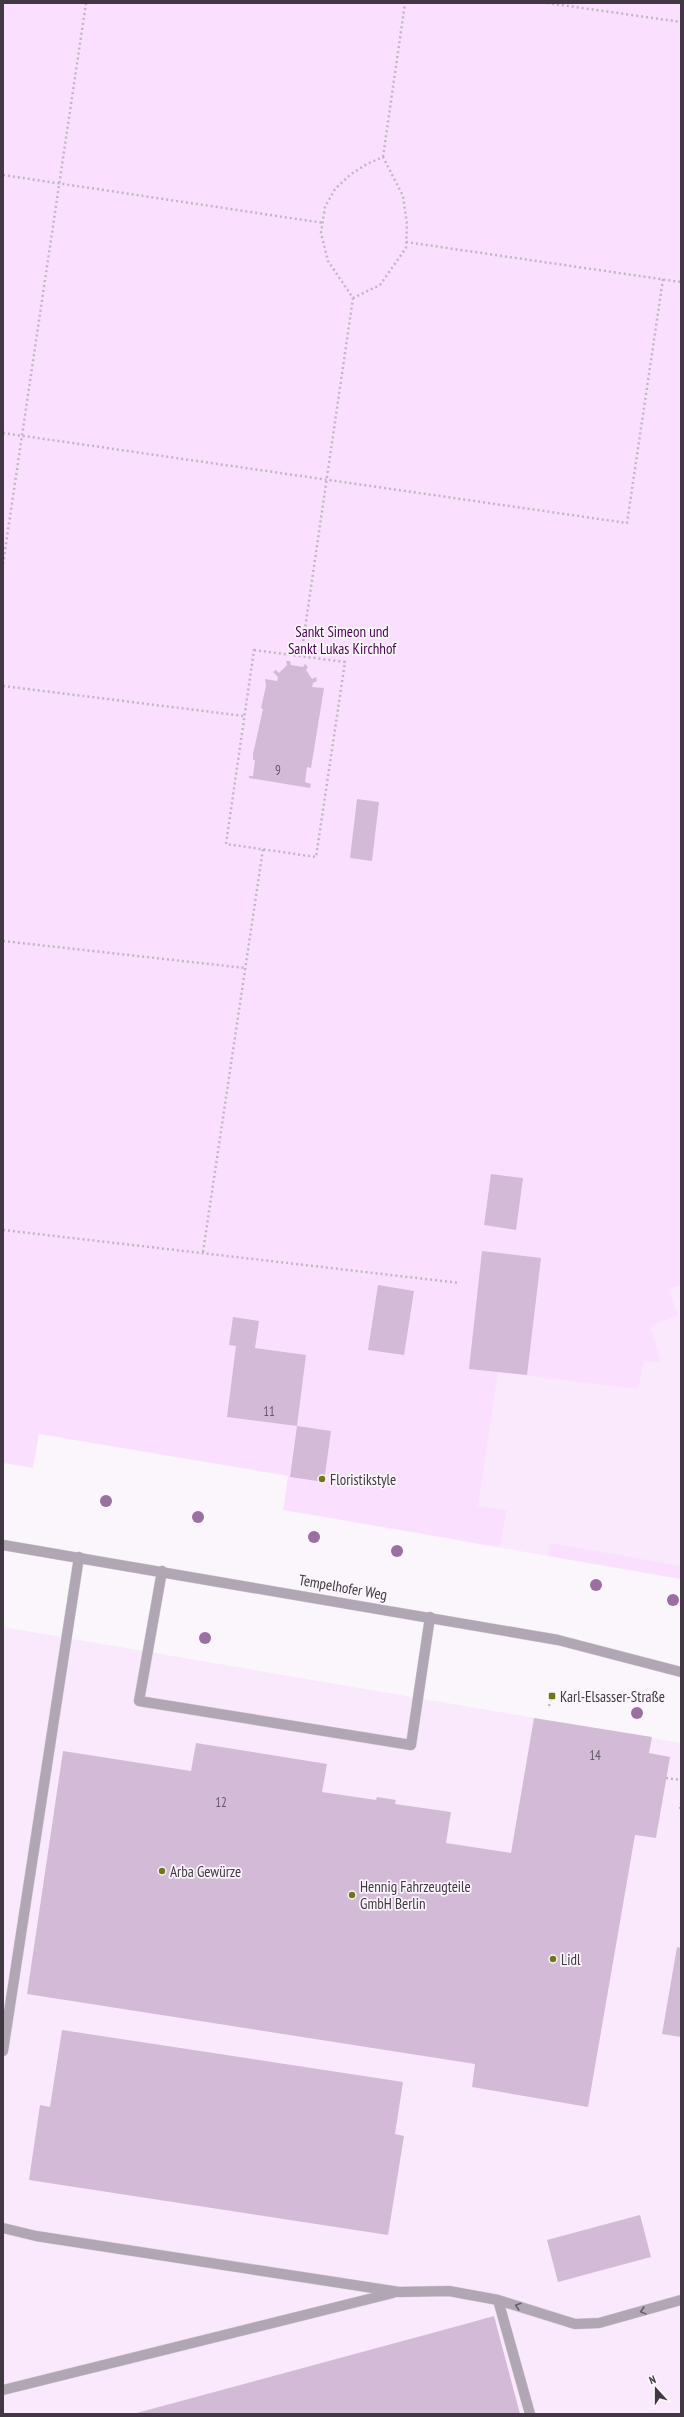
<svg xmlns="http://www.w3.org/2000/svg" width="684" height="2417" font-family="'PT Sans Narrow',sans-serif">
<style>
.built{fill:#fae8fd}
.green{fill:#fae0fe}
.building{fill:#d3bbd7}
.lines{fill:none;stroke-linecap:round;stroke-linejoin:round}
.service-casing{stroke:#d6d0d7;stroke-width:11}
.tertiary-casing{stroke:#d6d0d7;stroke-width:11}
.path{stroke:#bfb8c0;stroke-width:2.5;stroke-dasharray:2 3;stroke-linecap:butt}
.service{stroke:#b1a6b3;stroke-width:10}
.tertiary{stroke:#b1a6b3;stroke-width:10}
.tree{fill:#9b6fa2}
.oneway{stroke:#695e6a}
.poi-dot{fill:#72751c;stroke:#fbf6fc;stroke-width:1.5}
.labels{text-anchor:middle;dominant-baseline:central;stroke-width:3.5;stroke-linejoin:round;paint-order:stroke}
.number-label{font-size:13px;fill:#665968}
.park-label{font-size:15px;fill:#4c0058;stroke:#fbf6fc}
.poi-label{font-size:15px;fill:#423843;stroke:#fbf6fc;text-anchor:start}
.street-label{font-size:15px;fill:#423843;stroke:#fbf6fc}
</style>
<rect width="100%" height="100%" fill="#fbf6fc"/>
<path class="built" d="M681 1276V1579L450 1539 469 1369 643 1288Z
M3 1627 681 1743V2414H3Z"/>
<path class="green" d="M3 3H681V1285L668 1289 678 1315 650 1326 661 1362 644 1361 638 1389 498 1372 478 1506 507 1510 499 1547 283 1510 288 1476 39 1434 33 1468 3 1463Z
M550 1543 681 1566V1579L548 1556Z"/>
<path class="building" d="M286 661H290L291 665 303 667 305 664 308 667 306 670 312 679 316 677 317 681 313 683 312 687 324 688 311 768 307 767 305 782 311 784 310 788 249 778V776H253L255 760H253V754L263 709 261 708 266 686 265 679 277 681 278 677 273 672 276 670 279 673 287 665Z
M357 799 379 802 372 861 350 858Z
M491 1174 523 1178 516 1230 484 1225Z
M482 1251 541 1258 527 1375 469 1369Z
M378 1285 414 1291 404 1355 368 1350Z
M233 1317 259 1321 255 1348 306 1355 297 1426 227 1417 236 1346 229 1345Z
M297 1426 331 1431 324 1482 290 1477Z
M534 1718 652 1737 649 1753 670 1757 656 1838 635 1835 588 2107 472 2087 475 2064 27 1994 63 1751 191 1771 196 1743 327 1764 322 1792 376 1800 377 1797 396 1800 395 1804 451 1812 446 1843 511 1853Z
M677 1947 681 1948V2037L662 2034Z
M62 2030 403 2082 395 2134 404 2136 388 2235 29 2180 40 2105 50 2107Z
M640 2215 651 2257 558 2282 547 2240Z
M494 2316 520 2414H133L458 2326Z"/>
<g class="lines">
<g class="service-casing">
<path id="service" d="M162 1571 139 1701 411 1745 430 1617
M3 2051 79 1557
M3 2228 36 2236 399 2292 449 2291 498 2300
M3 2390 393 2293
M530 2414 498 2300 575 2324 599 2323 681 2300"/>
</g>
<g class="tertiary-casing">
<path id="tertiary" d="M3 1545 558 1640 681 1672"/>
</g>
<path class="path" d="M547 3 681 22
M383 157 405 3
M3 175 324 223
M406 242 681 282
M3 433 627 523 663 279
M3 564 86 3
M254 650 345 662 316 857 226 844Z
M301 656 353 298 328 261 321 233 325 207 335 189 351 174 367 164 383 157 403 196 407 224 406 248 380 285 353 298
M3 686 244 716
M3 941 245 968
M3 1230 460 1283
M203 1252 263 849
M549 1706 552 1696
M666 1778 681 1780
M680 1809 681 1803"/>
<use href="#service" class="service"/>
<use href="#tertiary" class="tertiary"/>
</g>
<g class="tree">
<circle cx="106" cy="1501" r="6"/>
<circle cx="198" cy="1517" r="6"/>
<circle cx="314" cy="1537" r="6"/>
<circle cx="397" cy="1551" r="6"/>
<circle cx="596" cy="1585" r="6"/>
<circle cx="673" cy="1600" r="6"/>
<circle cx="205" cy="1638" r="6"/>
<circle cx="637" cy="1713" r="6"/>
</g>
<defs><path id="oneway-chevron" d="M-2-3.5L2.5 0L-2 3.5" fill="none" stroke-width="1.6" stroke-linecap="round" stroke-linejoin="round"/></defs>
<g class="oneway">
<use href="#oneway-chevron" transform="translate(518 2306) rotate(-163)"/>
<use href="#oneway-chevron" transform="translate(643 2311) rotate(165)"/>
</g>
<g class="poi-dot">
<circle cx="322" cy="1479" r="4"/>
<rect x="548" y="1692" width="8" height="8" rx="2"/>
<circle cx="162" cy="1871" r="4"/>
<circle cx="352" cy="1895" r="4"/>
<circle cx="553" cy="1959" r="4"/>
</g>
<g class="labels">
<g class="number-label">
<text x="278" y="770">9</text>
<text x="269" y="1411">11</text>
<text x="595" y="1755">14</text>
<text x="221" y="1802">12</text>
</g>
<g class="park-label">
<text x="342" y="631">Sankt Simeon und<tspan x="342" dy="17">Sankt Lukas Kirchhof</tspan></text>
</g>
<g class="poi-label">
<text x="330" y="1479">Floristikstyle</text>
<text x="560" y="1696">Karl-Elsasser-Straße</text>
<text x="170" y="1871">Arba Gewürze</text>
<text x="360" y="1886">Hennig Fahrzeugteile<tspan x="360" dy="17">GmbH Berlin</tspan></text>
<text x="561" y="1959">Lidl</text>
</g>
<g class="street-label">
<text transform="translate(343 1587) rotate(10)">Tempelhofer Weg</text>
</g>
</g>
<rect width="684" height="2417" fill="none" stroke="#423843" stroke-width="8"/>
<g transform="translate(656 2389) rotate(339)" stroke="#fbf6fc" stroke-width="3" paint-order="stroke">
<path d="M0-3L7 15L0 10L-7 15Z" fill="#423843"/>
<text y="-6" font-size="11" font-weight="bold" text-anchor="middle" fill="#423843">N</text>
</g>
</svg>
